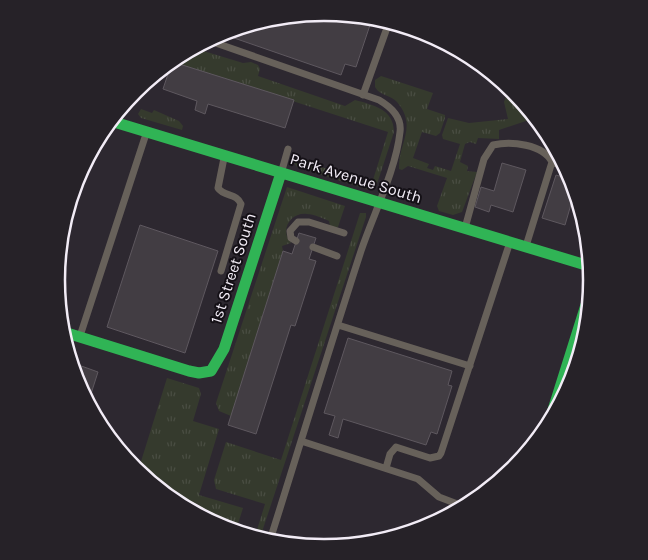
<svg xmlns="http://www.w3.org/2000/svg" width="648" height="560" font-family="Karla,sans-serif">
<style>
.grass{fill:url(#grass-tufts)}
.building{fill:#423d43;stroke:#5e585f}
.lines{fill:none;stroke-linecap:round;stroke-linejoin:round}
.lane{stroke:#67615a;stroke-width:7}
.fast{stroke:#30b455;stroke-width:11}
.labels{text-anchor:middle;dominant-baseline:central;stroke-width:4;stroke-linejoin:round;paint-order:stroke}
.street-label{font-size:16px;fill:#f2ecf6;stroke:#141016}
.rim{fill:none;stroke:#f2ecf6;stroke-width:2.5}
</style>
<defs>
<pattern id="grass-tufts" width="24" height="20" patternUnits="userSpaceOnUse" patternTransform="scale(1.25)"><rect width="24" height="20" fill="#353a2d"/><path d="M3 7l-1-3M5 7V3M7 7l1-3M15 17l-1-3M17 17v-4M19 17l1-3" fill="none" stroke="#494d42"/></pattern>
</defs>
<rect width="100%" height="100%" fill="#2d2830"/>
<path class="grass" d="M197 49 243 63 251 62 258 65 260 69 258 76 345 106 355 100C373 105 394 109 394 132L376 187 369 190 297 167 294 163 299 160 372 183 388 132 176 63Z
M381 76 433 93 427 109 445 115V118L440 133 436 136 422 132 413 158 429 164 427 168 433 170 435 166 451 171 460 144 443 139 442 135 448 118 469 123 508 119 504 102 509 88 532 119 499 130V139L478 138 476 144 470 142 465 144 460 162 468 166 467 171 477 172 462 212 453 215 439 211 437 206 447 178 408 166 402 170 399 169C398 143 418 127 397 102 391 95 380 96 375 87V80Z
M141 109 152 113 154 110 179 121 183 126 182 130 141 118 138 114Z
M287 187 345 206 338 227 335 228 330 226 329 221C322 218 314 214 307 214 291 212 279 230 291 243L282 246 283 251 262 317 264 318 231 416 219 411 216 403Z
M360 213H366V217L261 535 221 527 138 471 167 378 199 388 201 394 193 421 219 429 199 495 243 508 237 527 256 533 265 504 216 489 214 480 226 442 281 460Z"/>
<path class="building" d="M324 13 371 22 356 67 345 64 341 75 234 38 237 30Z
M176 63 294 100 285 128 208 104 205 114 195 110 197 101 163 89 170 68Z
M502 163 526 170 513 212 491 205 489 212 475 207 481 187 494 191Z
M556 175 572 180 574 194 565 225 542 218Z
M140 225 218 251 185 353 107 327Z
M299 233 316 238 309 259 316 261 295 326 291 325 256 434 228 425 283 251 292 254Z
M348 338 452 371 448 385 452 386 437 434 431 432 426 445 343 419 338 438 329 435 335 416 324 413Z
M73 363 98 372 89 400 77 382Z"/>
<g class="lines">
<path class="lane" d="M210 41 379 100C391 107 402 117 400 132 396 170 373 215 361 251 330 346 301 442 271 537
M363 95 388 25
M282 170 288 149
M465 228 484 159 493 145C511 141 543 144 552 162
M296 241 291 238 290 231 298 222H309L344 233
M526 246 552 162 564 167
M313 247 337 256
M221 271 241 204C237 193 224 197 218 188L224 158
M338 325 470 366
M80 336 146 134
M301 441 418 479 439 497 460 505
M386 468 390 454 396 447 430 458 439 456 441 453 509 245"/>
<path class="fast" d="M114 122 589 266
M67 333 189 371 199 373 211 371 224 349 281 173
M553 410 586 305"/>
</g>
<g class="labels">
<g class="street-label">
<text transform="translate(356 178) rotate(17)">Park Avenue South</text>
<text transform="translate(233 268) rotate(-72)">1st Street South</text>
</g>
</g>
<path d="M0 0H648V560H0ZM65 280a259 259 0 1 1 518 0a259 259 0 1 1-518 0Z" fill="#262228" fill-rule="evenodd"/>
<path class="rim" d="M65 280a259 259 0 1 1 518 0a259 259 0 1 1-518 0Z"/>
</svg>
